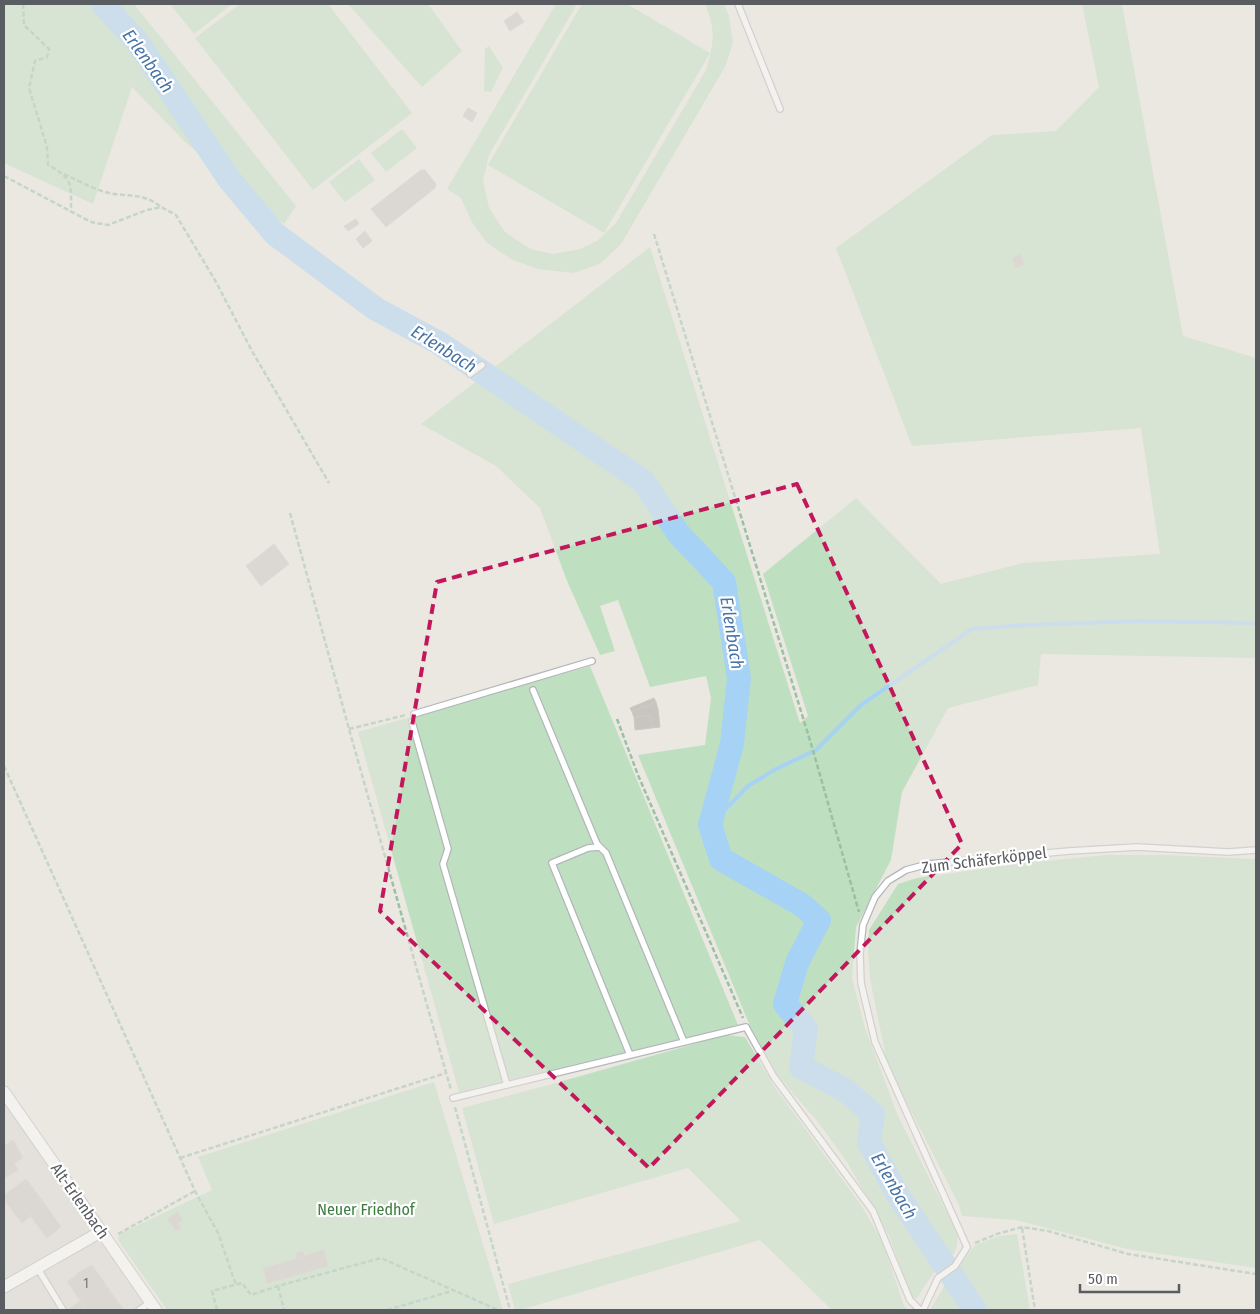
<svg xmlns="http://www.w3.org/2000/svg" width="1260" height="1314" font-family="'Fira Sans Condensed',sans-serif">
<style>
.industrial{fill:#dcdad5}
.green{fill:#bfe0c0}
.lines{fill:none;stroke-linecap:round;stroke-linejoin:round}
.stream{stroke:#a6d2f5;stroke-width:4}
.river{stroke:#a6d2f5;stroke-width:24}
.building{fill:#c8c5c0;stroke:#cecac0}
.service-casing{stroke:#b3b6ba;stroke-width:8}
.minor-casing{stroke:#b3b6ba;stroke-width:13}
.path{stroke:#9ac0a5;stroke-width:2.5;stroke-dasharray:5 2.5;stroke-linecap:butt}
.service{stroke:#fff;stroke-width:5.5}
.minor{stroke:#fff;stroke-width:11}
.marked{fill:none;stroke:#c2185b;stroke-width:4;stroke-dasharray:10 6;stroke-linejoin:round}
.labels{text-anchor:middle;dominant-baseline:central;stroke-width:4.5;stroke-linejoin:round;paint-order:stroke}
.number-label{font-size:14px;fill:#757678}
.street-label{font-size:16px;fill:#595c60;stroke:#fff}
.park-label{font-size:16px;fill:#3c7c40;stroke:#fff}
.water-label{font-size:18px;font-style:italic;fill:#4774a5;stroke:#fff}
</style>
<rect width="100%" height="100%" fill="#ebe8e1"/>
<path class="industrial" d="M4 1101 158 1310H4Z"/>
<path class="green" d="M4 4H134L296 206 284 224 185 142 132 87 93 204 4 163Z
M170 4H232L194 34Z
M240 4H328L412 113 313 190 195 38Z
M348 4H428L462 51 422 87Z
M556 4H577L489 155 483 181 489 208 505 232 530 249 553 254 580 249 597 241 616 223 706 70C714 43 716 30 705 4H724L729 16 733 43 725 67 621 244 600 264 573 273 537 269 511 259 487 243 473 224 461 198 447 189Z
M582 4H627L710 53 604 233 488 165Z
M1082 4H1122L1183 336 1256 358V658L1041 654 1038 685 948 708 902 792 891 860 856 927 852 978 865 1028 898 1116 957 1233C960 1256 947 1259 934 1273 928 1280 923 1289 918 1297L915 1299 912 1297 889 1236 847 1162 818 1122 778 1076 750 1026 638 755 705 745 711 698 706 676 650 687 618 600 600 606 615 651 600 655 567 581 540 508 496 466 421 424 650 247 800 723 808 716 763 574 856 498 941 584 1023 563 1160 554 1141 428 912 446 836 248 992 135 1056 131 1099 87Z
M489 46 503 68 491 92 484 91 485 49Z
M402 129 417 148 386 172 371 153Z
M359 159 375 180 345 202 329 182Z
M590 666 738 1025 459 1092 358 732Z
M1106 855H1165L1256 859V1268L1127 1249 1016 1220 962 1216 959 1205 903 1095 886 1058 870 979 868 949 869 930 898 884 917 878 1025 863Z
M726 1035 745 1037 774 1086 861 1205 883 1243 904 1306 909 1310H832L760 1240 520 1310H515L508 1284 741 1221 688 1168 494 1224 462 1108 545 1086Z
M434 1082 503 1310H167L118 1240 119 1234 212 1190 198 1157Z
M1017 1234 1030 1310H930L949 1278 975 1245 999 1236Z"/>
<g class="lines">
<path class="stream" d="M710 825 748 786 776 769 816 750 861 705 972 629 1026 625 1140 621 1256 623"/>
<path class="river" d="M103 4 139 44 229 179 275 234 376 309 439 343 643 481 678 533 724 582 739 678 732 744 710 825 721 859 802 905 819 920 797 963 785 1004 806 1029 801 1067 845 1090 873 1114 869 1142 899 1197 975 1310"/>
</g>
<path class="building" d="M517 12 524 22 510 31 504 21Z
M468 108 477 113 472 122 463 116Z
M421 170H425L436 184 435 188 386 227 371 209Z
M356 219 359 224 348 231 344 226Z
M365 231 372 241 363 248 356 239Z
M1020 254 1024 264 1016 268 1012 258Z
M274 544 289 564 261 586 246 566Z
M654 698 656 702 632 712 630 708Z
M656 702 658 709 660 727 652 728 651 716 634 717 632 712Z
M651 716 652 728 635 730 634 717Z
M13 1140 23 1158 14 1163 5 1145Z
M6 1147 18 1170 4 1178V1148Z
M26 1179 44 1203 29 1214 24 1206 14 1213 4 1199V1195Z
M44 1203 61 1227 47 1238 29 1214Z
M24 1206 31 1216 22 1223 14 1213Z
M177 1212 183 1220 178 1223 181 1228 176 1231 167 1219Z
M324 1250 328 1266 283 1279 278 1264Z
M303 1251 305 1256 297 1258 296 1253Z
M278 1264 283 1279 267 1283 263 1268Z
M92 1265 105 1283 80 1300 67 1282 77 1275V1273Z
M104 1283 124 1310H81L85 1307 80 1300Z
M80 1301 85 1307 81 1310H68Z"/>
<g class="lines">
<g class="service-casing">
<path id="service" d="M738 4 780 109
M470 374 482 365
M533 690 597 844 606 853 684 1042
M414 714 592 661
M412 722 448 849 443 864 507 1085
M599 847 588 848 552 863 630 1055
M453 1098 746 1027 774 1077 873 1211 910 1300 920 1310
M38 1269 63 1310
M139 1310 151 1302
M923 1310 938 1278 955 1266 967 1247 875 1042 861 983 860 954 863 925 875 897 888 881 906 870 928 864 1069 851 1137 847 1228 852 1256 850"/>
</g>
<g class="minor-casing">
<path id="minor" d="M4 1092 156 1310
M4 1287 102 1231"/>
</g>
<path class="path" d="M23 4 24 25 49 49 47 57 35 61 29 88 47 147 48 165C74 179 71 184 71 212
M64 174C77 180 91 188 105 192 127 198 141 191 161 207
M4 176 91 222 108 225 147 210 161 207 176 215 216 282 252 351 329 483
M654 234 812 747 859 912
M290 513 349 729 451 1090
M617 719 638 775 743 1018
M349 729 406 715
M4 732V733
M4 766 195 1191 218 1233 236 1285
M455 1107 510 1310
M180 1158 446 1073
M1022 1228 1035 1310
M118 1234 195 1191
M975 1243 997 1234 1022 1227 1048 1231 1128 1254 1256 1274
M278 1286 284 1310
M217 1310 212 1291 242 1283 251 1295 278 1286 381 1258 498 1310
M387 1310 452 1291"/>
<use href="#service" class="service"/>
<use href="#minor" class="minor"/>
</g>
<path d="M0 0H1260V1314H0ZM797 484 962 844 649 1168 380 911 437 582Z" fill="#ebe8e1" fill-opacity=".55" fill-rule="evenodd"/>
<path class="marked" d="M797 484 962 844 649 1168 380 911 437 582Z"/>
<g class="labels">
<g class="number-label">
<text x="86" y="1283">1</text>
</g>
<g class="street-label">
<text transform="translate(984 860) rotate(-7)">Zum Schäferköppel</text>
<text transform="translate(80 1201) rotate(55)">Alt-Erlenbach</text>
</g>
<g class="park-label">
<text x="366" y="1209">Neuer Friedhof</text>
</g>
<g class="water-label">
<text transform="translate(148 61) rotate(54)">Erlenbach</text>
<text transform="translate(444 349) rotate(32)">Erlenbach</text>
<text transform="translate(732 633) rotate(81)">Erlenbach</text>
<text transform="translate(894 1186) rotate(60)">Erlenbach</text>
</g>
</g>
<rect width="1260" height="1314" fill="none" stroke="#595c60" stroke-width="10"/>
<path d="M1080 1284v8h99v-8" fill="none" stroke="#595c60" stroke-width="2.5"/>
<text x="1088" y="1284" font-size="15" fill="#595c60" stroke="#ffffff" stroke-width="4" paint-order="stroke">50 m</text>
</svg>
